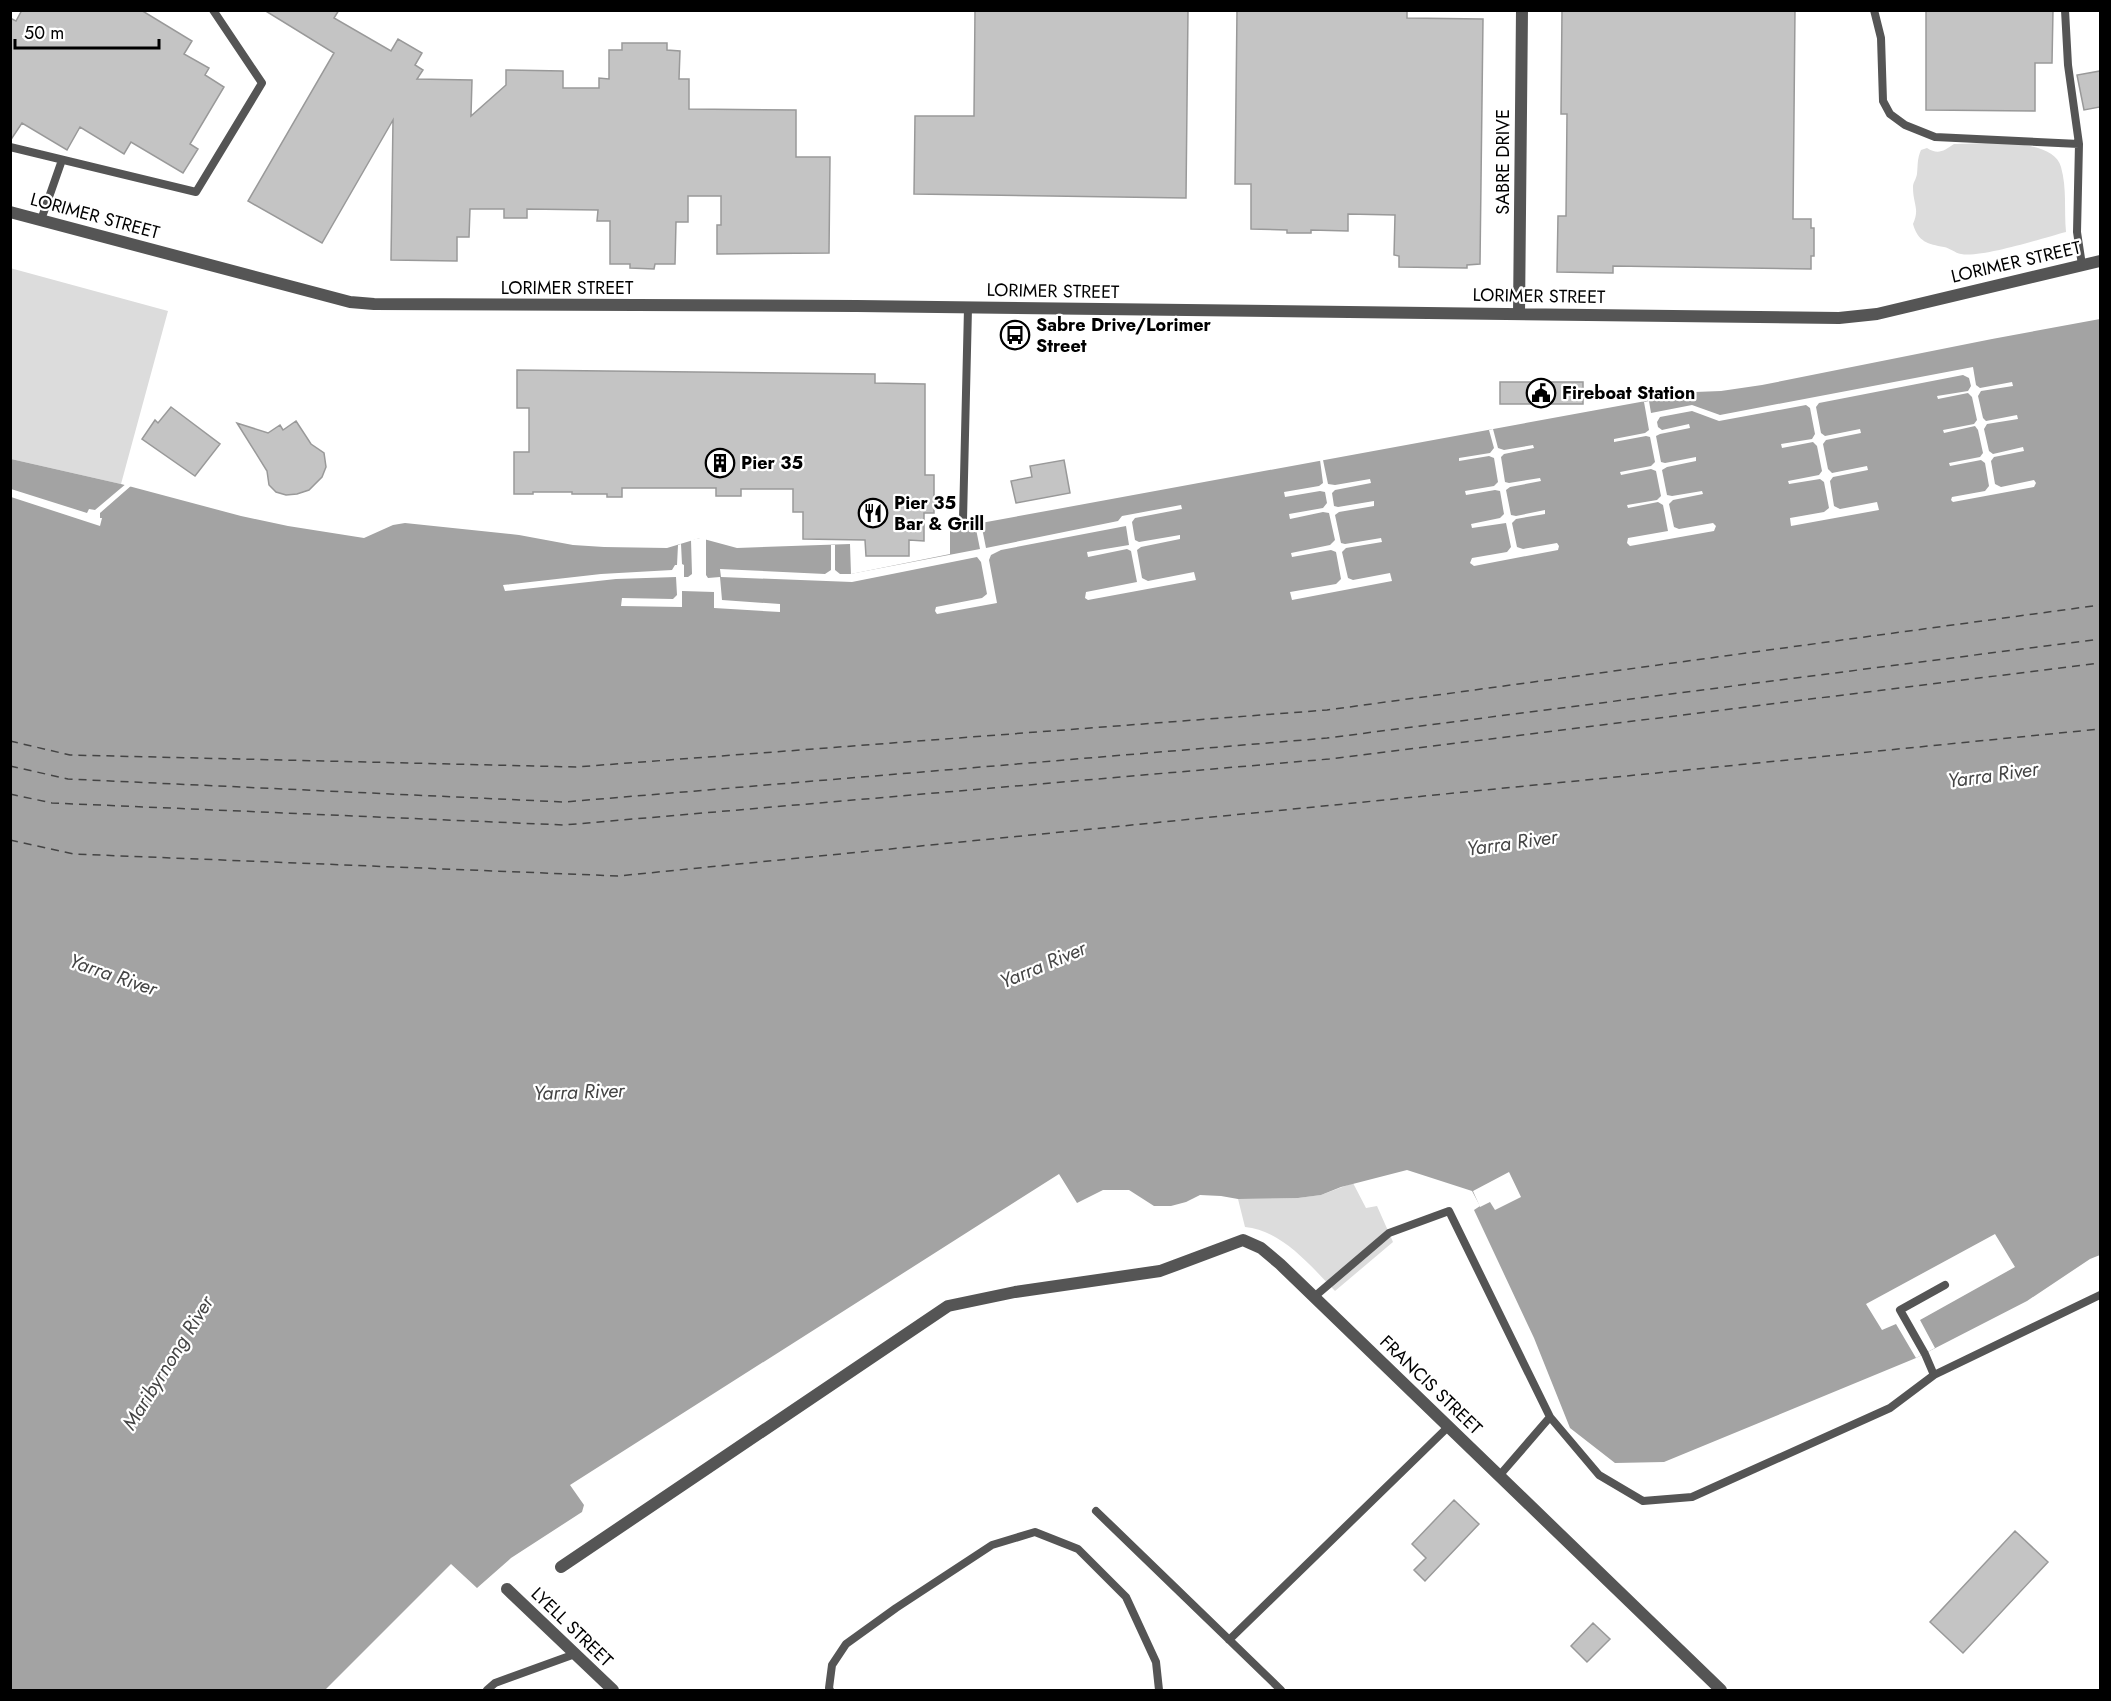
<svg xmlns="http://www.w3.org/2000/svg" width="2111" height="1701" font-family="Jost,sans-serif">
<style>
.green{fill:#dcdcdc}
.water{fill:#a3a3a3}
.pier{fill:#fff}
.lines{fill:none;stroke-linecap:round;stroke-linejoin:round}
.ferry{stroke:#444;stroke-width:1.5;stroke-dasharray:8 6;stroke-linecap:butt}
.building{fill:#c4c4c4;stroke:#999;stroke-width:1.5}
.lane{stroke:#555;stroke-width:8}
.street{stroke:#555;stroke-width:12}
.labels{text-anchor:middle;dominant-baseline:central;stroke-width:4.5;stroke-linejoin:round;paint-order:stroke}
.street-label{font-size:18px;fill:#000;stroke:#fff}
.poi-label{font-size:18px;font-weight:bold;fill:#000;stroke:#fff;text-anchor:start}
.water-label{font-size:20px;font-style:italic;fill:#444;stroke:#fff}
</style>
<rect width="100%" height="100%" fill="#fff"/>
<path class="green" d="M1954 144C1980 144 2053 136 2061 167 2067 188 2064 210 2066 232 2043 238 1982 258 1961 254 1955 253 1950 248 1944 247 1928 244 1918 242 1913 224 1920 208 1913 205 1913 187 1913 182 1916 180 1917 174 1918 165 1917 159 1921 150L1927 148C1938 155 1944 151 1954 144Z
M10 268 168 311 121 484 11 459Z
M1353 1183 1366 1208 1377 1206 1393 1242 1335 1291C1311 1266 1281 1230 1245 1227L1238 1199 1298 1198 1321 1195Z"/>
<path class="water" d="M2100 319V1255L2090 1259 2027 1301 1916 1358 1664 1462 1615 1463 1570 1428 1534 1338 1474 1210 1480 1206 1472 1191 1407 1170 1341 1187 1321 1195 1298 1198 1238 1199 1221 1196 1200 1195 1186 1202 1171 1206H1154L1129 1190H1103L1077 1203 1059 1174 570 1485 584 1505 582 1512 511 1558 477 1588 451 1564 325 1690H11V459L121 484 241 516 288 526 364 538 393 525 405 523 519 535 573 545 604 547 667 548 700 538 737 548 850 544 851 574 950 554V530L981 523 1695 392 1721 391 1762 385 1992 339Z"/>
<path class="pier" d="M1973 367 1976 385 1980 388 2012 382 2013 386 1981 391 1978 396 1983 418 1986 421 2017 415 2018 419 1987 424 1984 429 1989 451 1993 454 2023 447 2024 451 1994 457 1991 461 1995 484 2001 487 2034 480 2036 483 2034 487 1953 502 1951 500 1952 497 1985 491 1989 486 1985 463 1981 460 1950 466 1949 463 1980 457 1983 453 1978 430 1975 426 1944 433 1943 430 1974 424 1977 420 1972 397 1968 393 1938 399 1937 396 1968 391 1971 386 1969 378 1963 375 1819 403 1816 407 1821 433 1825 436 1860 429 1861 433 1826 440 1823 444 1828 469 1832 473 1867 466 1868 470 1833 477 1830 481 1834 506 1840 509 1877 502 1879 510 1791 526 1790 518 1824 512 1829 508 1824 482 1820 479 1789 484 1788 481 1819 475 1822 471 1817 446 1813 442 1782 448 1781 444 1812 439 1815 434 1810 408 1806 405 1719 421 1692 411 1660 417 1657 422 1658 427 1662 430 1689 424 1690 428 1660 434 1656 436 1661 462 1665 463 1696 457V461L1667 467 1662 470 1667 495 1672 496 1702 491 1703 494 1673 500 1669 504 1674 527 1679 529 1713 523 1716 526 1714 531 1630 546 1627 543 1628 538 1668 531 1663 505 1658 502 1628 508 1627 505 1657 500 1661 496 1656 471 1651 469 1621 475 1620 472 1651 466 1655 462 1650 437 1646 436 1614 442V439L1645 433 1649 430 1644 402 1649 401 1651 413 1692 405 1720 415Z
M1493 429 1498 448 1504 450 1533 445 1534 448 1504 454 1501 457 1505 482 1509 483 1540 478 1541 481 1510 487 1506 490 1511 515 1516 516 1545 510V514L1516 519 1512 523 1517 547 1523 549 1557 543 1559 546 1558 550 1474 566 1470 563 1472 558 1507 552 1511 547 1506 523 1472 528 1471 524 1500 518 1504 514 1500 491 1495 490 1466 495 1465 491 1494 486 1498 482 1494 458 1489 456 1459 461V458L1490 453 1494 448 1489 430Z
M1320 460H1323L1328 484 1335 485 1370 479 1371 483 1335 490 1332 493 1334 506 1338 507 1374 501V506L1339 512 1335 515 1341 543 1345 544 1381 538 1382 542 1346 548 1342 552 1348 578 1353 580 1390 573 1392 581 1292 600 1290 592 1336 584 1341 579 1336 552 1331 550 1292 557 1291 553 1330 545 1335 540 1329 513 1323 512 1290 519 1289 514 1323 508 1327 503 1325 492 1320 491 1285 497 1284 492 1319 486 1323 483Z
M127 483 132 485 100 513V518H102L100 526 11 497V489L87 513 89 509 95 510Z
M1181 505 1182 509 1135 518 1132 522 1135 540 1139 542 1180 535V539L1141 547 1137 550 1142 578 1148 581 1194 572 1196 580 1088 600 1085 598 1086 592 1137 582 1131 551 1127 549 1088 557 1087 552 1129 545 1126 526 1001 550 991 555 989 560 997 603 937 614 935 611 936 607 982 598 987 594 981 562 977 557 852 582 721 577 720 569 825 574 831 570V545H835V570L840 574H850L980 549 975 524 981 523 986 548 1118 521 1122 516Z
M700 538H706V575L708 578 720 577 722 600 780 604V612L714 608V592L682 591V607L621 606 622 598 673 599 677 595 676 577 616 579 505 591 503 585 601 574 672 570 675 565H677L678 545 681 544 682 564 684 565V577H688L692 574 691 540Z
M1509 1172 1521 1197 1495 1210 1490 1202 1480 1207 1473 1191Z
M1995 1234 2015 1267 1920 1320 1935 1348 1916 1358 1896 1324 1882 1330 1866 1304Z"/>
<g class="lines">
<path class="ferry" d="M10 741 70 755 576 767 1327 710 2100 605
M10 766 68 779 564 802 1327 738 2100 639
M10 794 52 803 564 825 1329 759 2100 663
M10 840 74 854 618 876 2100 729"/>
</g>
<path class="building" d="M22 10H141L192 41 184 54 209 68 205 75 224 87 190 144 198 149 183 173 131 142 124 154 80 127 67 150 22 123 10 141V18L16 21Z
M264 10H339L334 18 391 51 398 39 422 53 415 65 423 70 417 79 472 80 471 116 506 85V70L563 71V88H599V78L609 79V50H622V43H667V50L680 51 679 79H689V109L796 110V157H830L829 253 717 254V225H721V196H688V222H676L675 264H655L654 269 630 268V264H610V221H597L598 210 527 209V218H504V209H470L469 237H457V261L391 260 393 120 322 243 248 201 334 53Z
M975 10H1188L1186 198 914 194 915 116H974Z
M1237 10H1407V18L1483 19 1480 264 1467 265V268L1399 267V256L1394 255 1395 215 1348 214V231L1311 230V233H1287V230L1251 229V184H1235Z
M1562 10H1795L1793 219H1811V228H1814V256H1811V269L1613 266V273L1557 272 1558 216H1566L1567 114H1561Z
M1926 10H2053L2052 63H2035V111L1926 110Z
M2100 71V107L2084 110 2077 75Z
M517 370 875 374V383L925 384V475H934V513H924V541L909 540V556H866L865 540 803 539V512H793V489H741V496H716V488H622V497H607V494H572V492H533V494H514V452H529V408H517Z
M1500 382H1583V404H1500Z
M171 407 220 444 195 476 142 439 155 420 158 423Z
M296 421 311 444 324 453 326 467 322 477 309 490 297 494 286 495 276 492 269 485 267 471 237 423 268 433 280 425 283 430Z
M1064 460 1070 493 1016 503 1011 481 1032 477 1030 466Z
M1454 1500 1479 1524 1425 1581 1414 1570 1426 1558 1412 1544Z
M2015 1531 2048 1562 1963 1653 1930 1622Z
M1593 1623 1610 1639 1587 1662 1571 1646Z"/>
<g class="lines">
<path class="lane" d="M1874 10 1881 38 1883 101 1890 114 1905 125 1935 137 2079 144
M2065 10 2068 65 2079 144 2077 232 2082 265
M10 147 196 192 262 83 213 10
M41 220 62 160
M963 520 968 308
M1314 1297 1389 1233 1449 1211 1550 1417 1599 1475 1643 1501 1692 1497 1890 1408 1934 1375 2100 1295
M1934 1375 1925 1354 1900 1310 1945 1285
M1499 1476 1550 1417
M1096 1511 1281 1690
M1229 1640 1448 1427
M487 1690 495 1683 575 1654
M830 1690 829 1688 832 1665 846 1644 896 1608 992 1545 1035 1532 1078 1549 1126 1597 1156 1662 1159 1690"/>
<path class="street" d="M10 212 350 302 374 304 857 306 1839 318 1877 314 2100 261
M1519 314 1522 10
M561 1567 948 1306 1015 1292 1160 1271 1243 1240 1261 1248 1280 1264 1721 1690
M507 1589 613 1690"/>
</g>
<defs>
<g id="bus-ring" transform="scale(1.5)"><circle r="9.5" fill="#fff" stroke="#000" stroke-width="1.5"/><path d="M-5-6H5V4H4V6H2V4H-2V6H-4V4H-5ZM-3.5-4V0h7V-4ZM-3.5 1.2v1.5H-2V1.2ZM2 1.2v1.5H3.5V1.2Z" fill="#000"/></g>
<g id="civic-ring" transform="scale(1.5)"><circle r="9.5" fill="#fff" stroke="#000" stroke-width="1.5"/><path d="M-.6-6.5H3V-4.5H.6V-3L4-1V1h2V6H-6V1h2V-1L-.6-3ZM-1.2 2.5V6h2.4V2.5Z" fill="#000"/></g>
<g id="building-ring" transform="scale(1.5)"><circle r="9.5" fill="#fff" stroke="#000" stroke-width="1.5"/><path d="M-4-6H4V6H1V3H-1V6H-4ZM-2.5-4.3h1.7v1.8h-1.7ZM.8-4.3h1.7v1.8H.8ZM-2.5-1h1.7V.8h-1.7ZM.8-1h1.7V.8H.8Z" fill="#000"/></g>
<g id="restaurant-ring" transform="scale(1.5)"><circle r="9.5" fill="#fff" stroke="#000" stroke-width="1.5"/><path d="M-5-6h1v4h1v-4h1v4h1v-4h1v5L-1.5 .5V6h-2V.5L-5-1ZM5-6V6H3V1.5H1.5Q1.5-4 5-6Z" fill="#000"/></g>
</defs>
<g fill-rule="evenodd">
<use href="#bus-ring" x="1015" y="335"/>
<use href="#civic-ring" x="1541" y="393"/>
<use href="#building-ring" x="720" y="463"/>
<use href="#restaurant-ring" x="873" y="513"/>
</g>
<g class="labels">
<g class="street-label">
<text transform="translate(1503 162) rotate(-90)">SABRE DRIVE</text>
<text transform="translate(95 216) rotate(15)">LORIMER STREET</text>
<text transform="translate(2016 262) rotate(-13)">LORIMER STREET</text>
<text x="567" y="288">LORIMER STREET</text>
<text transform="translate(1053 291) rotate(1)">LORIMER STREET</text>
<text transform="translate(1539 296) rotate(1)">LORIMER STREET</text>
<text transform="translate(1431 1385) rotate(44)">FRANCIS STREET</text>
<text transform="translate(572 1627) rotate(44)">LYELL STREET</text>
</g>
<g class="poi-label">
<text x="1036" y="325">Sabre Drive/Lorimer<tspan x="1036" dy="21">Street</tspan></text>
<text x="1562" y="393">Fireboat Station</text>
<text x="741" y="463">Pier 35</text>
<text x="894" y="503">Pier 35<tspan x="894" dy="21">Bar &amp; Grill</tspan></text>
</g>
<g class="water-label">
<text transform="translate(1993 775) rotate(-8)">Yarra River</text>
<text transform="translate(1512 843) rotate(-8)">Yarra River</text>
<text transform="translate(1043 965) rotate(-23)">Yarra River</text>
<text transform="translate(113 975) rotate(19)">Yarra River</text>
<text transform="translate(579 1092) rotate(-2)">Yarra River</text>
<text transform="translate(168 1363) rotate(-58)">Maribyrnong River</text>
</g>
</g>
<rect width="2111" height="1701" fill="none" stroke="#000000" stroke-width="24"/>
<path d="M15 39v9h144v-9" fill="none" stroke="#000000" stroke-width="3"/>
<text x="24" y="39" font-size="18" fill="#000000" stroke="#ffffff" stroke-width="4.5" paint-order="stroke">50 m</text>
</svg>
